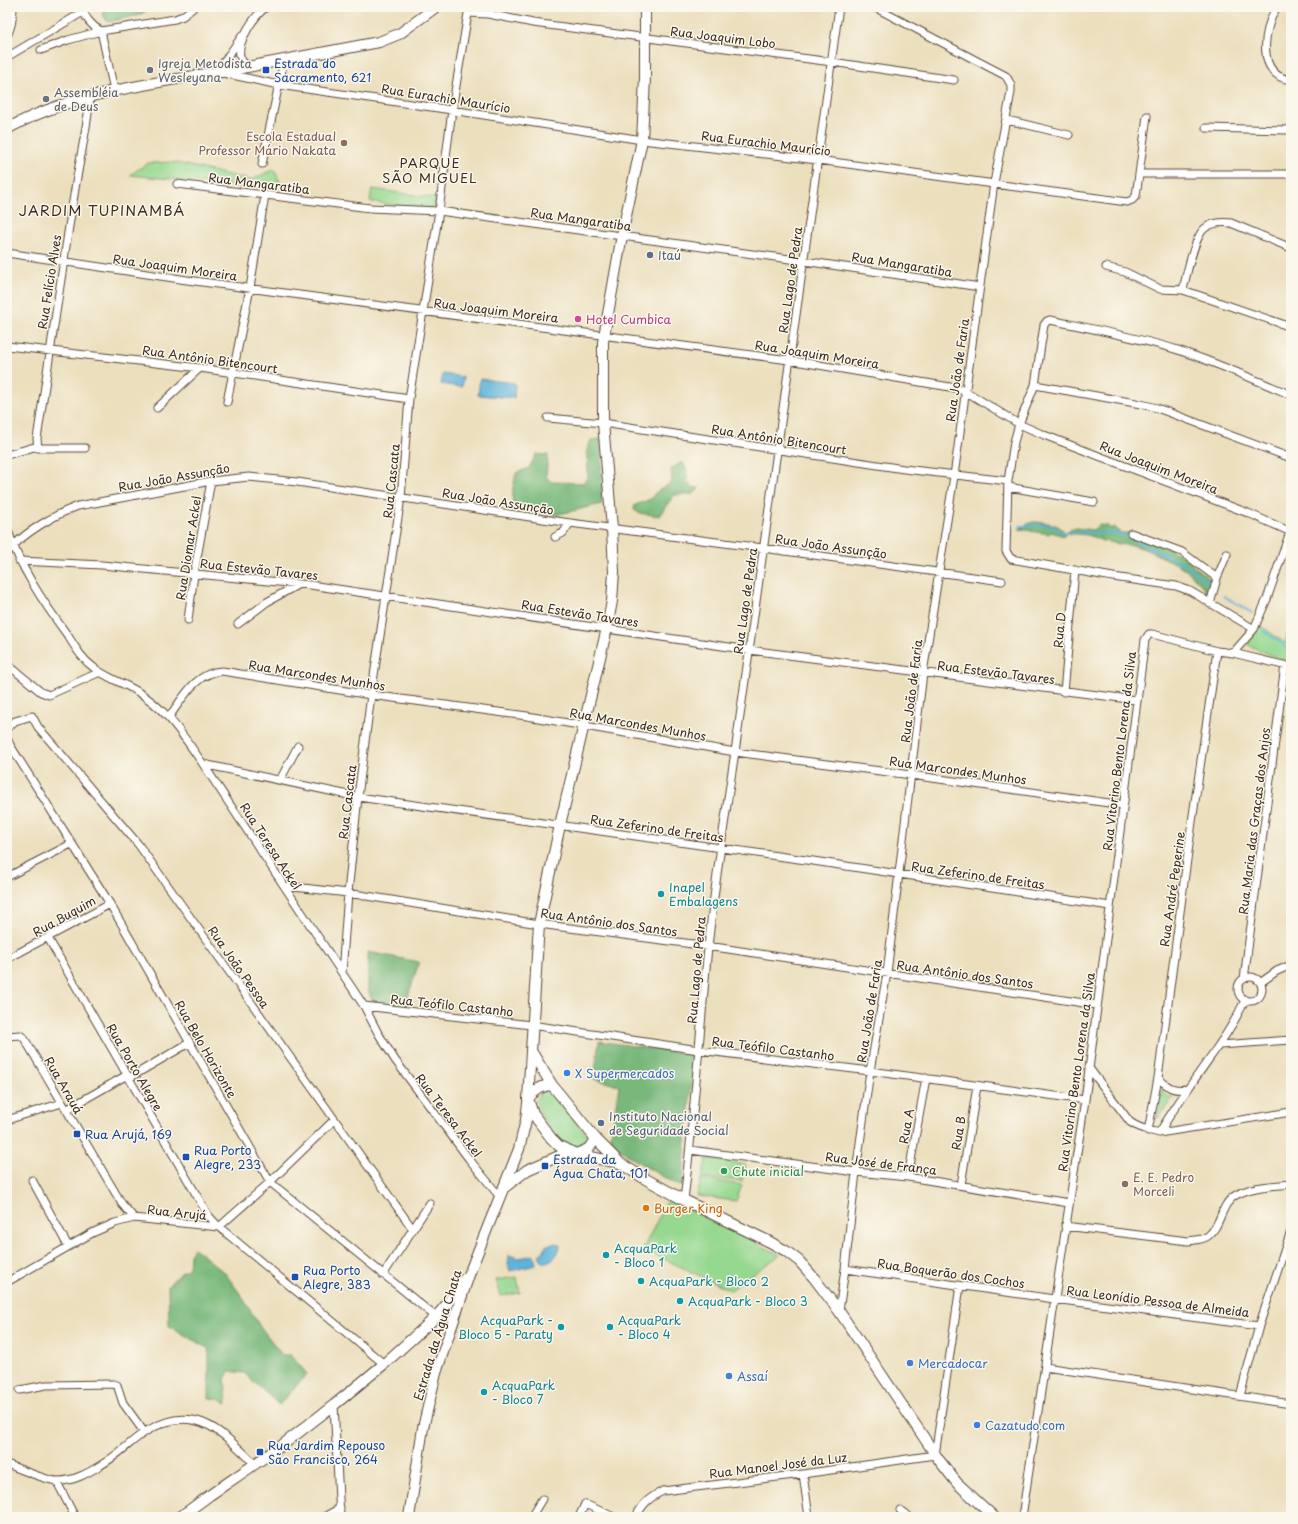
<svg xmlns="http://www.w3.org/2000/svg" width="1298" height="1524" font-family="'Playpen Sans',sans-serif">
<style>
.green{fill:#95d890;stroke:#688157}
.forest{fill:#78b87a;stroke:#5a714c}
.water{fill:#5db3da;stroke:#4c6e7c}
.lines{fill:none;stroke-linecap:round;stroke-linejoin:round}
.stream{stroke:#5db3da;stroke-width:2}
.street-casing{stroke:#564536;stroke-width:9}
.secondary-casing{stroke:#564536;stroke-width:12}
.street{stroke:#fff;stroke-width:7}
.secondary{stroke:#fff;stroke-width:10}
.worship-dot{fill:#6b7280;stroke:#fbf7ec;stroke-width:1.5}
.transit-dot{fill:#1a4fb4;stroke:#fbf7ec;stroke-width:1.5}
.education-dot{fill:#8d6e63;stroke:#fbf7ec;stroke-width:1.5}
.service-dot{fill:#5c6f8a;stroke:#fbf7ec;stroke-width:1.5}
.hotel-dot{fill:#d1479c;stroke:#fbf7ec;stroke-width:1.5}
.culture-dot{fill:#0f9aa8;stroke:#fbf7ec;stroke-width:1.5}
.shop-dot{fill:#3f7fe0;stroke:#fbf7ec;stroke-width:1.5}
.leisure-dot{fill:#2e9e5b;stroke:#fbf7ec;stroke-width:1.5}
.food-dot{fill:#e8710a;stroke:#fbf7ec;stroke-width:1.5}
.labels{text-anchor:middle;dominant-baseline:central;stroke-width:3;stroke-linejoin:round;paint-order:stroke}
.street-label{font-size:12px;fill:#3b2a1e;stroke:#fbf7ec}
.worship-label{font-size:12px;fill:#5b616d;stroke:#fbf7ec;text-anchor:start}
.transit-label{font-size:12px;fill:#164399;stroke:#fbf7ec;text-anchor:start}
.education-label{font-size:12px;fill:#785e54;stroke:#fbf7ec;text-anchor:end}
.service-label{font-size:12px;fill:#4e5e75;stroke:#fbf7ec;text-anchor:start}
.hotel-label{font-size:12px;fill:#b23c85;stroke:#fbf7ec;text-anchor:start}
.culture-label{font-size:12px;fill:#0d838f;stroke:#fbf7ec;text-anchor:start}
.shop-label{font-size:12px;fill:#366cbe;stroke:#fbf7ec;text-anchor:start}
.leisure-label{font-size:12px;fill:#27864d;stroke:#fbf7ec;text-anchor:start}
.food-label{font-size:12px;fill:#c56008;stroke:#fbf7ec;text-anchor:start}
.neighbourhood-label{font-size:13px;letter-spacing:1px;fill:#3b2a1e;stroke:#fbf7ec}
.quarter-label{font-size:14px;letter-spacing:1px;fill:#3b2a1e;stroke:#fbf7ec}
</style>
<rect width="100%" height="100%" fill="#fbf7ec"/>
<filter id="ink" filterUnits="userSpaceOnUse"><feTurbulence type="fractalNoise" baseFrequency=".025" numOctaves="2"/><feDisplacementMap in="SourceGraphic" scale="8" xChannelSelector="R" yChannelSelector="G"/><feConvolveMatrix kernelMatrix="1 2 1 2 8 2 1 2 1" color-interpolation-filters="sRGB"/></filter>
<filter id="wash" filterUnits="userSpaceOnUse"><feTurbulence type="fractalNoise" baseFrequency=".012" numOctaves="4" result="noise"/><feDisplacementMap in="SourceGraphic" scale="16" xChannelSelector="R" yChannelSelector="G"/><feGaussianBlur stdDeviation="0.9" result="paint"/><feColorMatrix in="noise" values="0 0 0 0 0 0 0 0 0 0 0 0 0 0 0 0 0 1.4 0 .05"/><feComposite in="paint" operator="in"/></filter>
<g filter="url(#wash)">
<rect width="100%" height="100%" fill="#ecdfbe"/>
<path class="green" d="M173 162 251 180 274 169 280 182 267 189 130 175 148 163Z
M372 189 436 198V208L399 206 372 202 370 201Z
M1260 625 1285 643 1289 630H1291V662L1280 659 1248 645Z
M1161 1090 1167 1096 1173 1098 1157 1119Z
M550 1091 589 1138 583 1145C580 1145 577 1147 574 1146 556 1146 540 1115 536 1101L541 1093Z
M707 1158 746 1165 742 1181 702 1178Z
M701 1179 742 1185 736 1201 697 1196Z
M668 1199 780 1255 730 1290 643 1249Z
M517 1277 520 1293 501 1296 496 1280Z"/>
<path class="forest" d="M105 7H151L140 15 108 22 102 14Z
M601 439 602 504 555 515 512 510 513 488 516 473 529 468 536 454 548 455 546 476 551 482 583 483 588 477 587 450 591 440Z
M682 462 687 469V483L692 487 699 488 694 494 674 495 659 516 639 513 634 510 635 505 651 499 655 493 672 482 671 469Z
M1034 522C1045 523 1060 522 1065 534L1064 536 1051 532 1049 534 1019 529C1025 527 1027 523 1034 522Z
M1099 525 1108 526 1110 529 1113 527 1122 533H1129L1134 538 1138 537C1150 542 1189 554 1193 566L1213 581 1211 593 1209 595 1204 594V588L1190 573 1179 565 1147 550 1133 545H1125L1103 541 1088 535 1066 533 1067 531 1076 528 1093 530Z
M368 952 419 962 405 1006 372 1000 368 991Z
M599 1041 694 1055 682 1187C656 1173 632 1160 610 1141L619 1086 594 1079Z
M194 1248 225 1273 241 1295 259 1325 282 1355H291L307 1374 279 1405 244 1373 229 1371 225 1380 227 1404 218 1399 209 1398V1349L169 1326 168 1286 180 1273 189 1268 190 1254Z"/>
<path class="water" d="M443 374 463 377 462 387 441 384Z
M480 379 515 383 514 398 478 395Z
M553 1243 560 1244C560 1254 553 1261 543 1263L539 1255 544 1251 545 1246Z
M509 1255 519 1258 534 1255 536 1265 510 1271 508 1264Z"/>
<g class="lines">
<path class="stream" d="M1020 526 1050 525 1061 532 1117 533 1183 563 1211 584
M1224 596 1252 613
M1264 631 1291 650"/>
</g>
</g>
<g filter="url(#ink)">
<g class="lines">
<g class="street-casing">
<path id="street" d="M81 7C86 18 90 25 101 31L114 90
M1277 7C1263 28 1256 76 1291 80
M7 36C12 26 13 18 13 7
M41 50 68 40 101 31 175 19 183 16 194 7
M7 57 83 12
M247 67C244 63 241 60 240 56 237 41 255 15 266 7
M217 72 242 36
M223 73 279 85 452 110 642 140 818 160 1127 202 1132 200 1136 196 1147 116
M1007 120 1069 135
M1206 128 1287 130 1291 128
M262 164 284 60
M1140 174H1291
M177 184 370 208 439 211 804 261 980 287
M7 253 187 280 789 360 950 387 965 391 1019 424 1044 435 1248 513 1291 532
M1106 267 1125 272 1160 289 1183 290 1291 327
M1183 290C1186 276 1195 237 1204 229 1212 222 1222 222 1231 223L1291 248
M7 346 200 368 409 399
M1035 385 1141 404 1157 408 1291 458
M227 402 250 288 265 195
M157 408 200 368
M548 418 603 423 904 469 1008 481
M38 448H85
M7 455 34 447 38 448 37 439C49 357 61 276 74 195 79 162 87 130 90 97
M1008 487 1094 502
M7 528C20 568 43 602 68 636 75 647 82 659 93 667 105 677 121 682 135 690 167 709 182 734 203 764L342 973 364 1006 378 1033 395 1060 469 1159 500 1197
M1131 533 1182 552 1217 578
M555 537 563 533 570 523
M7 553C21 534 56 514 78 506L211 481 249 477 297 482 570 523 763 548 1002 581
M19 561 102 565 310 585 749 650 1136 700
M1210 604 1217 578 1227 554
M188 620 194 574 211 481
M238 624 267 602 299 584
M1254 629 1190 591 1176 586 1113 577 1011 559 1006 551 1008 481 1014 442 1019 424 1035 385 1044 325 1047 321 1050 320C1093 329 1136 337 1178 350 1216 363 1254 379 1291 395
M1233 653 1254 629 1267 599 1290 532
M7 664 41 692 49 695 100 672
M1064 692 1075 570
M169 717C183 698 196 672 222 671L371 695 527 716 735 752 911 775 1123 805
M7 728 15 721 32 716 38 727 138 844 412 1228
M7 738 10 745 110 904 270 1182 436 1317
M203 764 358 797 813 861 1110 906
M280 780 298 746
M7 877 71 844
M285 886 348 893 539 924 708 946 1097 1005
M48 938 208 1215 219 1227 384 1364
M7 959 110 904
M342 973 348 893 358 797 371 695 401 498 409 399 439 211 452 110 468 13 488 14 533 23 832 62 954 80
M1238 989a12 12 0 1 1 24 0a12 12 0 1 1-24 0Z
M1244 979 1285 665
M1260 983 1277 971 1291 965
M364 1006 531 1025 699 1050 870 1071 1085 1100
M7 1036 20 1035 24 1038 122 1204 134 1218
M1220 1045 1291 1040
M1089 1068 1130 1122C1140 1129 1148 1130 1159 1133L1291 1112
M129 1078 189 1043
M1158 1078C1169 1088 1173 1091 1188 1089
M66 1110 127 1075
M7 1120 62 1103
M1148 1131 1158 1078 1192 822 1217 651
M1159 1133C1168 1118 1178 1103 1188 1089 1208 1059 1230 1033 1245 1000
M690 1150 856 1172 908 1177 1069 1203
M908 1177 926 1078
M32 1180 68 1246
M961 1185 977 1086
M684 1200C694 1116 700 1031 708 947 715 882 725 817 735 752L839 7
M1065 1226 1188 1241C1195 1240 1203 1240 1208 1236 1222 1225 1220 1204 1236 1195 1252 1186 1273 1186 1291 1184
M219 1227 270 1182 334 1120
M845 1269 1054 1299 1259 1326
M383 1275 430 1203
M7 1282 92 1233 115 1223 134 1218 219 1227
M839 1311 845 1269 856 1172 870 1071 887 973 923 673 954 476 994 183 1011 92V85L1006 76 874 7
M1045 1367 1291 1404
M20 1390 46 1385 113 1384 117 1385 123 1403 144 1432
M1240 1396 1259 1326 1291 1231
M334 1405 340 1517
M7 1464C17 1468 50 1482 59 1481 74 1481 88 1473 101 1465 117 1456 130 1442 145 1432 194 1401 221 1431 255 1464
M803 1474 809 1517
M57 1482 75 1517
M900 1510 909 1517
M324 1517 340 1508
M531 1517 542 1499
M579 1517 585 1504 614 1517
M636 1517C642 1504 650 1497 663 1491L803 1474 935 1455 960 1286
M1022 1517 1085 1100 1145 640 1149 634H1152L1217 651 1233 653 1291 667"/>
</g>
<g class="secondary-casing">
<path id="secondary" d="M7 129C70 93 146 85 217 72H221L379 42 399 34 436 7
M531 1051 552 1085 596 1139 620 1163 642 1177 684 1200 770 1242 786 1251 799 1261 814 1278 839 1311 939 1460 957 1483 994 1517
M528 1099C534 1091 541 1085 552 1085
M620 1163 576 1154 559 1146 551 1138 533 1114 528 1099 539 924 560 825 607 628 612 601 614 572 612 528 603 423V342L622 235 642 140 645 78V7
M505 1187 527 1170 559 1156 576 1154 588 1149 596 1139
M180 1517 210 1495 281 1446 334 1405 384 1364 436 1317 447 1304 464 1279
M409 1517 423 1428 436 1373 471 1269 519 1149 526 1120 528 1103"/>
</g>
<use href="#street" class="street"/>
<use href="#secondary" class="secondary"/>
</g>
</g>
<g class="worship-dot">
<circle cx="150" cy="70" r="4"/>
<circle cx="46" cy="99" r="4"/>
</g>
<g class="transit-dot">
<rect x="262" y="66" width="8" height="8" rx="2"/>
<rect x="73" y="1130" width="8" height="8" rx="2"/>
<rect x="182" y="1153" width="8" height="8" rx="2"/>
<rect x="541" y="1162" width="8" height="8" rx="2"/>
<rect x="291" y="1273" width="8" height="8" rx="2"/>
<rect x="256" y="1448" width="8" height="8" rx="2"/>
</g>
<g class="education-dot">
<circle cx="344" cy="143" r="4"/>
<circle cx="1125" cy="1184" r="4"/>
</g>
<g class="service-dot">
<circle cx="650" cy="255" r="4"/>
<circle cx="601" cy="1123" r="4"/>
</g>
<circle class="hotel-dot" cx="578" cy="319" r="4"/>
<g class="culture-dot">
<circle cx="661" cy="894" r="4"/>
<circle cx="606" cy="1255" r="4"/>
<circle cx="641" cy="1281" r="4"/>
<circle cx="680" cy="1301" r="4"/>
<circle cx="561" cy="1327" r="4"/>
<circle cx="610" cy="1327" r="4"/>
<circle cx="484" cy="1392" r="4"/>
</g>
<g class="shop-dot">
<circle cx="567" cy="1073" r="4"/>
<circle cx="910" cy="1363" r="4"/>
<circle cx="729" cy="1376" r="4"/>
<circle cx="977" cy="1425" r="4"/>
</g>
<circle class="leisure-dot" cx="724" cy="1171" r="4"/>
<circle class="food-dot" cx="646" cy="1208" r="4"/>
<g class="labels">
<g class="street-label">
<text transform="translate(723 37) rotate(7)">Rua Joaquim Lobo</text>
<text transform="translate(446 98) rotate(9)">Rua Eurachio Maurício</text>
<text transform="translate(766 143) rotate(7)">Rua Eurachio Maurício</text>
<text transform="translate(259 183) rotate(7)">Rua Mangaratiba</text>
<text transform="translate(581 219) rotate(8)">Rua Mangaratiba</text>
<text transform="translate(902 264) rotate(9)">Rua Mangaratiba</text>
<text transform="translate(175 267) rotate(8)">Rua Joaquim Moreira</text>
<text transform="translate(790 280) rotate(-82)">Rua Lago de Pedra</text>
<text transform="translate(49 282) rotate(-81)">Rua Felício Alves</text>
<text transform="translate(496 310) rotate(7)">Rua Joaquim Moreira</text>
<text transform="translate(817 354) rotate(9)">Rua Joaquim Moreira</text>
<text transform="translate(210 359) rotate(8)">Rua Antônio Bitencourt</text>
<text transform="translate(957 370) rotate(-82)">Rua João de Faria</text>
<text transform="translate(779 439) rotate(9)">Rua Antônio Bitencourt</text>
<text transform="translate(1159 467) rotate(21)">Rua Joaquim Moreira</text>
<text transform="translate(174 477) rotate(-10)">Rua João Assunção</text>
<text transform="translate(391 481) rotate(-84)">Rua Cascata</text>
<text transform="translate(498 501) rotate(9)">Rua João Assunção</text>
<text transform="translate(831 546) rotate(8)">Rua João Assunção</text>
<text transform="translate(188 548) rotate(-81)">Rua Diomar Ackel</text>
<text transform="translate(259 569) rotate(6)">Rua Estevão Tavares</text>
<text transform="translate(745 601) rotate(-82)">Rua Lago de Pedra</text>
<text transform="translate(580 613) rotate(9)">Rua Estevão Tavares</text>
<text transform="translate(1059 630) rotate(-85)">Rua D</text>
<text transform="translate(996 672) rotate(7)">Rua Estevão Tavares</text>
<text transform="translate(317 675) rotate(9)">Rua Marcondes Munhos</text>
<text transform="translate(911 691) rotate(-83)">Rua João de Faria</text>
<text transform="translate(638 724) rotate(10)">Rua Marcondes Munhos</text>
<text transform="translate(1119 751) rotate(-83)">Rua Vitorino Bento Lorena da Silva</text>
<text transform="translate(958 770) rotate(8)">Rua Marcondes Munhos</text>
<text transform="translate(347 802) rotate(-83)">Rua Cascata</text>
<text transform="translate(1254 821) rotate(-83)">Rua Maria das Graças dos Anjos</text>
<text transform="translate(657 828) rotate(8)">Rua Zeferino de Freitas</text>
<text transform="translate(271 846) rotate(57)">Rua Teresa Ackel</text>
<text transform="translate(978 875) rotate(8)">Rua Zeferino de Freitas</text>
<text transform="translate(1172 889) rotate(-82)">Rua André Peperine</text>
<text transform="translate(64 916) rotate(-29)">Rua Buquim</text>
<text transform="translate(609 922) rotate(8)">Rua Antônio dos Santos</text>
<text transform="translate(239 967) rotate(55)">Rua João Pessoa</text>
<text transform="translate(696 970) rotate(-85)">Rua Lago de Pedra</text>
<text transform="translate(965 974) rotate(8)">Rua Antônio dos Santos</text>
<text transform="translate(452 1005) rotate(6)">Rua Teófilo Castanho</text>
<text transform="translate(869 1011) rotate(-81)">Rua João de Faria</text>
<text transform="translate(773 1048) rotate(7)">Rua Teófilo Castanho</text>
<text transform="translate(206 1049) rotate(60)">Rua Belo Horizonte</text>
<text transform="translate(135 1067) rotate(60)">Rua Porto Alegre</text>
<text transform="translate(1076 1072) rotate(-82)">Rua Vitorino Bento Lorena da Silva</text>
<text transform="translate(64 1085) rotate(60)">Rua Arauá</text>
<text transform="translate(449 1115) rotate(53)">Rua Teresa Ackel</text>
<text transform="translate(906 1126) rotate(-80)">Rua A</text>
<text transform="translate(958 1133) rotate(-81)">Rua B</text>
<text transform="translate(881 1163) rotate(7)">Rua José de França</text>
<text transform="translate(177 1212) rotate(6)">Rua Arujá</text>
<text transform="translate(951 1273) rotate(8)">Rua Boquerão dos Cochos</text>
<text transform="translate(1158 1301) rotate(7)">Rua Leonídio Pessoa de Almeida</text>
<text transform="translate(437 1335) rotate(-73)">Estrada da Água Chata</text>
<text transform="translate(778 1465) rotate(-7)">Rua Manoel José da Luz</text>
</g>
<g class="worship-label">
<text x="158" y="63">Igreja Metodista<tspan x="158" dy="14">Wesleyana</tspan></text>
<text x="54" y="92">Assembléia<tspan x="54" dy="14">de Deus</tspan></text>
</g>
<g class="transit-label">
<text x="274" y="63">Estrada do<tspan x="274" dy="14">Sacramento, 621</tspan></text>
<text x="85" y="1134">Rua Arujá, 169</text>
<text x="194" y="1150">Rua Porto<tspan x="194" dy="14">Alegre, 233</tspan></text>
<text x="553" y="1159">Estrada da<tspan x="553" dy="14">Água Chata, 101</tspan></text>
<text x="303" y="1270">Rua Porto<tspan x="303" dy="14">Alegre, 383</tspan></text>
<text x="268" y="1445">Rua Jardim Repouso<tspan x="268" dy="14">São Francisco, 264</tspan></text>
</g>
<g class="education-label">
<text x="336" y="136">Escola Estadual<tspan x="336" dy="14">Professor Mário Nakata</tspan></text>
<text x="1133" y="1177" text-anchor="start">E. E. Pedro<tspan x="1133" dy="14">Morceli</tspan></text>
</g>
<g class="service-label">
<text x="658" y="255">Itaú</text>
<text x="609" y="1116">Instituto Nacional<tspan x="609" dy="14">de Seguridade Social</tspan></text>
</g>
<g class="hotel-label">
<text x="586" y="319">Hotel Cumbica</text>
</g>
<g class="culture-label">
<text x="669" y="887">Inapel<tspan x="669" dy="14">Embalagens</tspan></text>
<text x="614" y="1248">AcquaPark<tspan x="614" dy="14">- Bloco 1</tspan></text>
<text x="649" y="1281">AcquaPark - Bloco 2</text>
<text x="688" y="1301">AcquaPark - Bloco 3</text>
<text x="553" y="1320" text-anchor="end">AcquaPark -<tspan x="553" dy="14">Bloco 5 - Paraty</tspan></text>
<text x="618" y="1320">AcquaPark<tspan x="618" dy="14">- Bloco 4</tspan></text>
<text x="492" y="1385">AcquaPark<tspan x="492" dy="14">- Bloco 7</tspan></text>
</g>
<g class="shop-label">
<text x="575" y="1073">X Supermercados</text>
<text x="918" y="1363">Mercadocar</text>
<text x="737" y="1376">Assaí</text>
<text x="985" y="1425">Cazatudo.com</text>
</g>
<g class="leisure-label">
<text x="732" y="1171">Chute inicial</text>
</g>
<g class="food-label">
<text x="654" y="1208">Burger King</text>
</g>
<g class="neighbourhood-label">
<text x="430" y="162">PARQUE<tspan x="430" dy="15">SÃO MIGUEL</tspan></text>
</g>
<g class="quarter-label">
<text x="102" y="210">JARDIM TUPINAMBÁ</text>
</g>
</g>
<rect width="1298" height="1524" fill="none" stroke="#fbf7ec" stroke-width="24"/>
</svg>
